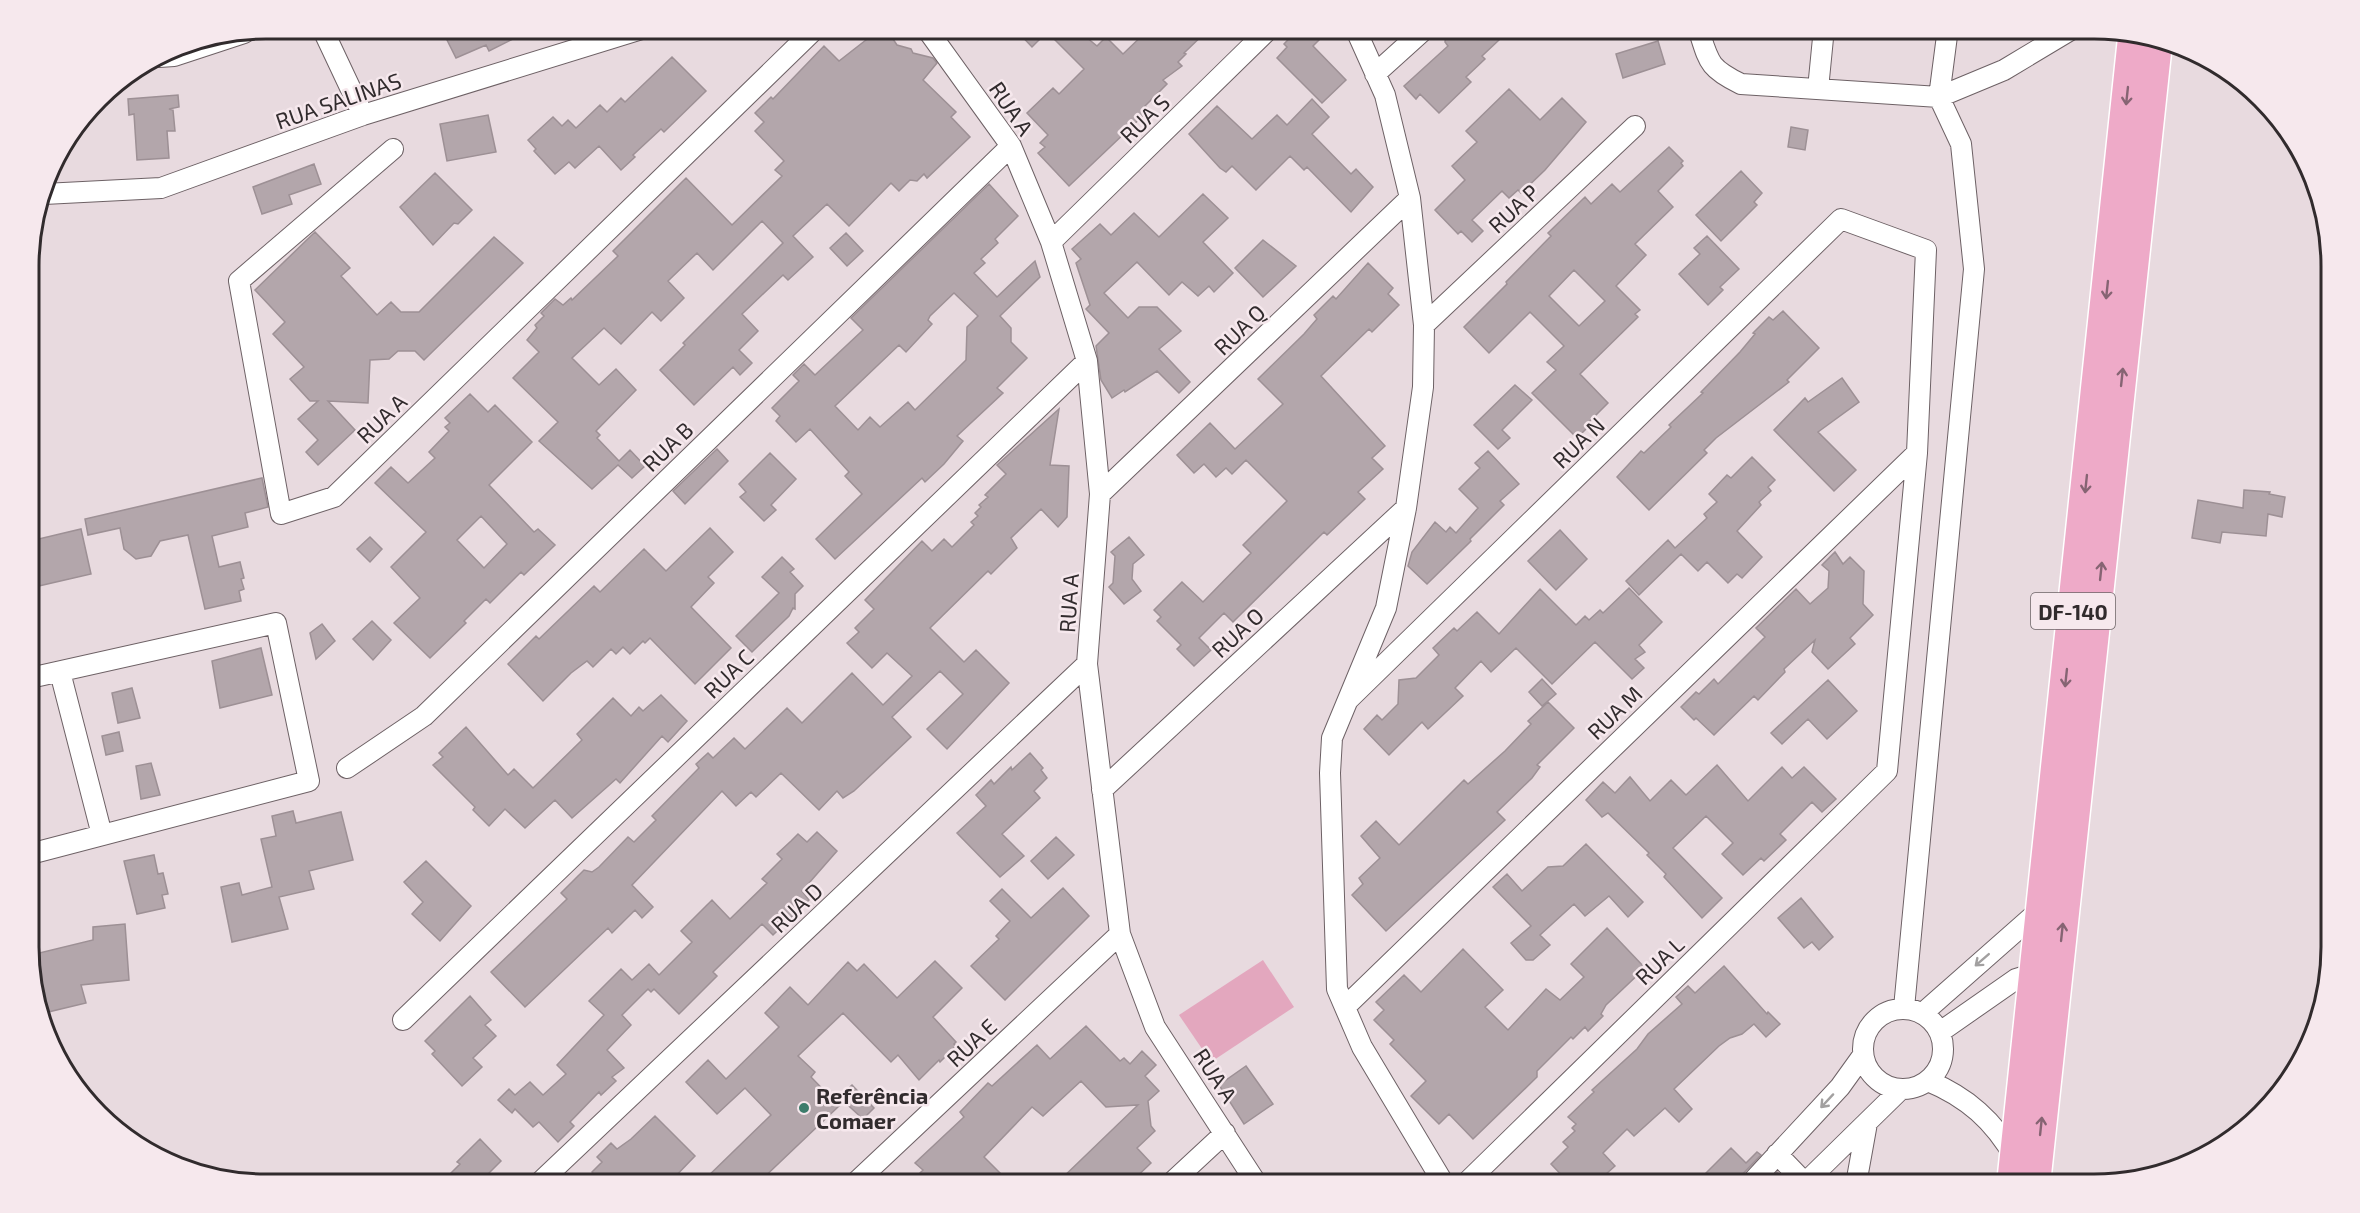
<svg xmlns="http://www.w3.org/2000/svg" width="2360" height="1213" font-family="'Exo 2',sans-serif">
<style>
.green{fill:#e3a7be}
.building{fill:#b3a6ab;stroke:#9d9095;stroke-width:1.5;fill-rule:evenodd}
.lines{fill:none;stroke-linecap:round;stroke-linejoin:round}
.minor-casing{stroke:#6d6165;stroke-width:22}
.primary-casing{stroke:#fff;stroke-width:33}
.minor{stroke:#fff;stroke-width:20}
.primary{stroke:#eeaac8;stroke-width:30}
.oneway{stroke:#866473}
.oneway2{stroke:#a2a0a0}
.poi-dot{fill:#3c7c6b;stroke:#f6e8ed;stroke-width:2}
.labels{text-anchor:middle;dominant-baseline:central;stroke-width:5;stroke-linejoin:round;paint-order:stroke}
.shield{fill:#f6e8ed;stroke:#6c6467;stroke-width:1.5}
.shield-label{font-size:21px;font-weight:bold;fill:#312b2d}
.street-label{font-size:22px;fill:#312b2d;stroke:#f6e8ed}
.poi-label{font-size:22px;font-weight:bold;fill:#312b2d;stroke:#f6e8ed;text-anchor:start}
.rim{fill:none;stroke:#312b2d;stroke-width:3}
</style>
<rect width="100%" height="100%" fill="#e8dadf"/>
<path class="green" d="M1263 960 1294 1007 1211 1062 1179 1015Z"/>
<path class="building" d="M441 28H535L489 51 486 45 456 58Z
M1014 28H1075L1097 46 1106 37 1123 54 1150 28H1210L1184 53 1186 54 1178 62 1182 66 1163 80 1167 84 1145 106 1149 110 1069 186 1038 153 1045 147 1040 143 1048 135 1027 113 1053 88 1059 94 1084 69 1047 32 1032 47Z
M1299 28H1331L1313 46 1346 80 1322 103 1277 58 1287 47 1284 44Z
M1454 28H1488L1499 40 1482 56 1485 59 1466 77 1471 82 1439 113 1420 94 1416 99 1404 86 1448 46 1445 42 1446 31Z
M880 29 889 33 897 45 911 49 913 53 933 58 937 63 923 80 956 112 951 117 970 137 927 178 924 174 917 181 910 180 899 191 891 183 849 226 827 204 793 236 813 257 788 280 783 275 742 314 758 331 739 350 752 363 740 375 733 367 694 405 660 370 685 345 683 343 783 243 762 221 713 270 697 253 668 281 684 298 661 321 652 312 621 344 604 328 572 358 599 385 616 369 636 390 596 431 600 435 597 438 619 461 630 450 645 466 632 478 618 465 592 489 539 441 558 422 513 378 539 352 527 340 537 328 535 325 544 316 541 313 555 299 563 305 571 298 572 300 618 256 613 251 686 178 732 225 782 176 775 170 784 161 755 131 764 122 755 113 771 97 773 99 824 46 839 61Z
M1658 41 1665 64 1623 78 1616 54Z
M672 57 706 91 664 132 661 129 633 155 635 157 621 170 599 146 575 168 569 162 555 174 534 151 536 149 528 140 553 117 562 126 568 120 576 128 600 105 607 112 621 98 625 102Z
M1509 89 1540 120 1562 98 1586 122 1545 170 1521 193 1518 190 1509 198 1502 191 1472 220 1483 231 1472 242 1461 231 1458 234 1435 210 1465 180 1452 166 1477 142 1466 131Z
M178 95 179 107 169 109 173 110 175 131H167L169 158 137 160 134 114 129 115 128 99Z
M1312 99 1329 117 1312 134 1351 174 1356 169 1373 187 1351 212 1307 167 1304 170 1290 156 1256 190 1232 166 1226 172 1220 168 1189 134 1217 106 1252 139 1277 115 1287 125Z
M488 115 496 152 447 161 440 124Z
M1791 127 1808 130 1805 150 1788 147Z
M1669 147 1683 161 1681 163 1683 166 1658 191 1673 207 1635 244 1646 255 1616 286 1640 310 1635 314 1638 317 1580 374 1608 403 1587 424 1589 426 1577 438 1532 393 1556 370 1547 362 1564 346 1530 312 1489 353 1464 327 1507 284 1506 282 1551 236 1548 233 1585 197 1591 204 1612 184 1620 192ZM1574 270 1605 301 1579 326 1549 296Z
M314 164 321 184 289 195 292 204 262 214 253 187Z
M1741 171 1762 193 1754 202 1757 205 1721 241 1696 215Z
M435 173 472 210 458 224 454 223 433 245 400 207Z
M989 184 1018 216 995 239 998 243 981 259 985 263 974 273 997 297 1035 261 1040 277 1000 316 1011 328V342L1027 358 997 388 1003 393 957 436 963 441 944 464 925 482 922 478 835 559 816 539 862 494 845 476 849 472 810 429 796 442 776 421 780 416 772 408 799 381 793 375 804 364 815 375 863 330 851 318ZM954 293 978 316 967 327 966 360 915 410 908 402 880 427 870 417 858 430 835 406 899 345 906 352 932 324 928 320 930 316Z
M1203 194 1228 218 1203 242 1233 273 1214 292 1209 286 1198 296 1182 282 1169 295 1137 262 1104 293 1128 318 1139 307H1157L1181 331 1159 349 1190 382 1179 393 1157 371 1125 392 1124 390 1112 398 1101 380 1096 346 1109 333 1086 309 1090 305 1076 263 1081 259 1072 249 1100 224 1111 235 1134 213 1159 237Z
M315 232 350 268 341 276 377 315 391 302 401 312H419L494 237 523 263 424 360 415 351H398L389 359 370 360 368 403 328 401 355 430 318 465 306 452 318 440 298 419 318 401H310L290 379 304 367 273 334 285 322 255 290Z
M846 233 863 251 847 266 830 248Z
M1707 236 1739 269 1720 287 1723 290 1708 305 1679 274 1700 254 1694 248Z
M1263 240 1296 266 1263 297 1235 268Z
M1368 263 1393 288 1388 294 1399 305 1372 332 1369 329 1321 376 1385 446 1372 458 1383 469 1358 492 1365 499 1327 535 1324 532 1233 622 1224 613 1199 638 1211 650 1194 666 1177 649 1181 645 1157 621 1161 617 1154 610 1182 582 1203 602 1251 553 1243 545 1287 501 1246 460 1232 474 1226 468 1216 477 1204 464 1194 473 1177 455 1210 423 1235 449 1283 404 1258 379 1304 334 1317 319 1314 315 1333 296 1336 299Z
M1783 311 1819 348 1787 380 1789 382 1716 438 1704 450 1707 453 1649 510 1617 477 1641 451 1644 453 1671 427 1669 425 1703 393 1701 392 1740 352 1755 334 1753 333 1769 317 1773 320Z
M1842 378 1859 402 1818 432 1856 470 1834 491 1774 430 1805 398 1808 402Z
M1515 385 1532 400 1502 430 1510 438 1498 449 1474 425Z
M470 394 488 412 495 405 532 442 489 485 534 532 538 529 555 545 524 575 521 572 490 603 486 599 464 621 466 623 430 658 394 623 420 598 391 567 426 532 375 483 391 467 408 483 435 458 429 452 449 431 445 427 450 423 445 418ZM481 516 507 544 484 568 457 540Z
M1059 409 1050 465 1069 466 1067 517 1058 527 1041 509 1011 538 1017 548 991 574 988 571 930 628 964 662 976 650 1009 683 947 749 927 729 963 694 940 671 892 717 911 737 854 791 843 798 837 791 819 810 781 773 756 797 751 792 736 806 722 791 632 885 653 907 642 918 635 910 612 933 608 928 525 1007 491 972 567 899 561 893 584 870 592 872 599 867 628 837 634 842 656 820 652 816 699 768 696 764 708 753 713 758 734 738 745 749 787 708 802 723 852 673 883 705 912 676 887 653 872 668 847 643 859 632 855 628 874 609 865 600 922 541 932 551 944 539 952 547 974 525 971 522 978 516 975 513 981 507 979 505 988 497 985 495 1006 474 997 465Z
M717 449 728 461 685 504 673 491Z
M1488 451 1519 484 1500 501 1504 505 1470 539 1471 541 1427 584 1408 566 1412 552 1435 522 1446 532 1450 527 1456 533 1478 508 1459 489 1480 468 1475 463Z
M770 453 796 479 771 505 776 510 764 521 740 497 746 492 739 484Z
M1752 457 1775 480 1768 487 1771 491 1759 502 1761 505 1737 531 1762 557 1742 578 1737 574 1728 583 1707 562 1698 571 1681 554 1639 595 1626 581 1668 540 1675 548 1707 518 1704 514 1717 502 1709 494 1727 475 1731 478Z
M262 478 268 507 245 513 248 527 212 536 219 567 240 562 244 578 241 579 244 589 239 591 241 601 205 609 188 535 160 541 151 556 136 559 124 549 120 528 88 535 85 519Z
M2244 490 2270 492 2269 494 2285 497 2282 517 2268 514 2266 536 2222 532 2220 543 2192 538 2198 500 2243 508Z
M710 528 733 552 708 577 714 583 691 607 731 648 695 684 650 638 645 643 643 641 630 654 623 647 616 654 611 649 593 667 587 661 571 673 543 701 508 664 536 636 539 639 594 586 600 592 644 549 666 571Z
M81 529 91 574 30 588V541Z
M1560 530 1587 559 1556 590 1528 561Z
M370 537 382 549 370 562 357 549Z
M1129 537 1144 555 1133 564 1132 579 1141 591 1124 604 1109 587 1113 583 1115 556 1111 552Z
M1835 552 1843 564 1850 557 1864 571 1863 604 1873 615 1850 638 1855 644 1828 669 1812 652 1815 640 1784 669 1785 672 1758 700 1754 696 1714 735 1696 718 1694 720 1681 707 1696 692 1699 694 1714 679 1718 684 1765 637 1756 628 1796 589 1810 604 1828 588 1829 571 1822 565Z
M782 557 794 569 790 572 803 586 795 594V609L793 608 789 616 752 652 736 636 779 593 762 577Z
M1629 588 1662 622 1639 645 1645 652 1635 659 1644 668 1632 679 1595 642 1552 684 1516 648 1491 672 1481 661 1455 688 1463 696 1428 729 1422 722 1389 755 1364 729 1377 715 1382 720 1398 704 1399 680 1416 678 1439 655 1433 648 1454 628 1457 631 1477 612 1499 634 1540 589 1576 625 1585 616 1589 620 1600 610 1603 613Z
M372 621 391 640 373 660 353 639Z
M322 624 335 641 316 659 310 633Z
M261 648 272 695 220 708 212 661Z
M1542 679 1556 694 1542 706 1529 692Z
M1828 680 1857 711 1827 739 1808 719 1782 744 1771 733Z
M132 688 140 718 118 723 112 693Z
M661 695 687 721 668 742 662 736 620 783 616 779 572 818 555 800 525 828 505 809 489 826 473 810 475 807 433 765 443 757 439 753 466 727 508 775 514 769 533 788 582 740 577 734 613 698 631 716 639 707 643 711Z
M1548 702 1574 728 1537 765 1540 767 1532 778 1497 812 1505 820 1386 931 1352 895 1363 884 1359 878 1380 858 1361 836 1376 821 1399 845 1464 780 1468 784 1505 751 1531 724 1528 721Z
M119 732 123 751 106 755 102 736Z
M1030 753 1043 768 1041 770 1047 778 1034 791 1040 798 1002 834 1024 856 1000 877 957 833 986 806 976 795 991 780 994 784 1011 767 1012 770Z
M151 763 160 795 141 799 136 766Z
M1717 765 1748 801 1782 767 1792 778 1804 767 1836 799 1822 812 1812 802 1780 834 1786 840 1764 861 1761 858 1743 875 1722 854 1733 843 1706 816 1673 848 1722 898 1702 918 1664 877 1666 874 1647 855 1649 853 1608 813 1602 817 1586 800 1603 782 1615 793 1630 777 1650 801 1671 780 1686 795Z
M293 811 296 823 341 812 353 860 309 871 314 889 279 897 288 929 232 942 221 887 239 883 242 895 272 887 261 839 276 836 272 816Z
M817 832 837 851 802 891 809 900 773 935 762 924 713 972 717 976 679 1014 654 989 651 992 648 989 622 1015 631 1025 607 1050 624 1068 612 1077 616 1081 601 1095 599 1092 570 1122 574 1126 558 1142 539 1122 533 1127 515 1109 512 1113 498 1100 509 1089 515 1095 530 1082 543 1095 566 1074 557 1065 604 1015 589 1001 621 969 632 980 649 964 659 975 692 942 681 931 712 900 730 919 767 883 762 879 782 859 777 854 791 841 798 834 807 842Z
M1056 837 1074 855 1048 879 1031 861Z
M1586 844 1643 902 1628 917 1609 896 1585 916 1574 904 1540 935 1550 945 1533 960H1526L1511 943 1531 926 1493 887 1507 874 1522 891 1548 867 1563 866Z
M154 855 158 874 163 873 168 894 162 895 165 908 137 914 124 861Z
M426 861 471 906 440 941 412 914 423 902 404 882Z
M1063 888 1089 916 1005 1000 971 966 999 939 996 936 1010 921 990 901 1002 889 1031 918Z
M1801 898 1833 937 1819 950 1812 942 1804 948 1778 918Z
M125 924 129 980 81 985 86 1003 44 1013 31 955 93 940V927Z
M1607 928 1645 968 1606 1005 1601 1014 1603 1016 1588 1031 1585 1027 1573 1039 1571 1037 1537 1071V1077L1473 1139 1449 1114 1439 1124 1411 1096 1426 1081 1390 1044 1394 1040 1374 1020 1384 1010 1376 1002 1404 975 1421 992 1463 949 1503 990 1485 1007 1508 1030 1546 989 1560 1000 1584 977 1571 964Z
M935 961 962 988 933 1017 956 1042 954 1044 956 1046 940 1062 939 1060 919 1080 898 1055 891 1062 843 1013 798 1056 815 1072 811 1077 839 1106 757 1184H700L771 1115 745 1088 717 1114 686 1082 708 1060 726 1079 779 1027 765 1013 790 987 808 1005 848 962 857 971 864 964 897 998Z
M1724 966 1767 1014 1768 1012 1780 1024 1766 1037 1754 1024 1742 1034 1730 1038 1719 1046 1674 1089 1692 1109 1679 1122 1665 1108 1634 1136 1627 1129 1603 1153 1615 1166 1595 1184H1570L1551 1164 1568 1147 1563 1142 1575 1131 1572 1128 1576 1124 1568 1117 1594 1092 1592 1090 1637 1049 1648 1034 1682 1004 1676 997 1688 986 1695 993Z
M470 996 491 1020 485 1025 496 1036 473 1058 482 1067 462 1086 432 1054 435 1051 425 1041Z
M1086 1026 1120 1061 1124 1058 1130 1064 1142 1051 1156 1065 1145 1076 1159 1091 1148 1101 1151 1126 1155 1131 1137 1148 1151 1163 1129 1184H1056L1138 1105 1106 1107 1081 1081 1043 1116 1032 1107 984 1157 1011 1184H909L923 1170 915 1163 964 1117 960 1112 988 1083 992 1086 1037 1045 1050 1059Z
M1246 1066 1273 1104 1244 1124 1219 1085Z
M852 1085 874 1108 863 1119 839 1097Z
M655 1116 695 1156 668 1184H604L592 1172 602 1162 597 1157 611 1143 617 1149 631 1139Z
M480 1139 501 1161 478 1184H459L450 1174 460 1164 457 1162Z
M1731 1148 1746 1163 1757 1152 1761 1155 1733 1184H1695Z
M1777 1172 1789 1184H1766Z"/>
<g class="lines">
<g class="minor-casing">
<path id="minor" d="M322 28 363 115
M926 28 1011 146 1051 242 1087 361 1100 494 1087 664 1120 934 1155 1027 1257 1184
M1355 28 1385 95 1410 198 1424 325 1423 387 1406 508 1386 608 1332 738 1330 773 1337 989 1362 1047 1444 1184
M1698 28C1709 62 1708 68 1741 84L1939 97 2004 70 2074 28
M159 57 174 56 244 33
M1375 74 1426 28
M1818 89 1824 28
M393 149 239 281 281 514 334 497 816 28
M44 194 161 188 363 115 645 28
M1051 242 1270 28
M1424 325 1635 126
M1100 494 1410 198
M60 672 102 835
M30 678 276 623 309 781 30 854
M1349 699 1841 219 1926 250 1917 453 1887 771 1465 1184
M347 768 424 716 1011 146
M1102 790 1406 508
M1345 1007 1917 453
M1904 1008 1974 269 1961 144 1939 97 1948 28
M1863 1049a40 40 0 1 1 80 0a40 40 0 1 1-80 0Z
M1923 1013 2042 908
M403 1020 1087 361
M1940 1032 2016 979 2035 973
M1928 1081C1967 1097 1994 1121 2015 1158
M1777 1154 1805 1183
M538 1184 1087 664
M854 1184 1120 934
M1170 1184 1225 1133
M1750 1184 1840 1087 1863 1055
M1804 1184 1901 1089
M1856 1184 1867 1123"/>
</g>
<g class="primary-casing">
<path id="primary" d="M2012 1184 2133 38
M2035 1184 2157 43"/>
</g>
<use href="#minor" class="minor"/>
<use href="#primary" class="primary"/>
</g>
<defs><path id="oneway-shaft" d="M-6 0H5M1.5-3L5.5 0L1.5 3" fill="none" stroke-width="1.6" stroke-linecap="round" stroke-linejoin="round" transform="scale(1.5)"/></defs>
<g class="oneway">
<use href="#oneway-shaft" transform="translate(2127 96) rotate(96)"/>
<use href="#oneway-shaft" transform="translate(2107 290) rotate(96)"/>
<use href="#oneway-shaft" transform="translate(2122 377) rotate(-84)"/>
<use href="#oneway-shaft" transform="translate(2086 484) rotate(96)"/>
<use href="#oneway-shaft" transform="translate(2101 571) rotate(-84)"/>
<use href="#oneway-shaft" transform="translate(2066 678) rotate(96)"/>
<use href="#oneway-shaft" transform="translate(2062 932) rotate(-84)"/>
<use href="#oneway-shaft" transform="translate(2041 1126) rotate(-84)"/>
</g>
<g class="oneway2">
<use href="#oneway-shaft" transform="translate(1982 960) rotate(139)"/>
<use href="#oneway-shaft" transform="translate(1827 1101) rotate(133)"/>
</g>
<circle class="poi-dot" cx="804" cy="1108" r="6"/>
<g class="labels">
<rect class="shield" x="2031" y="593" width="84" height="36" rx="4.5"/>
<g class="shield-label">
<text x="2073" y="611">DF-140</text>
</g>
<g class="street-label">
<text transform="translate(338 100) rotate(-19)">RUA SALINAS</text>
<text transform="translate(1012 108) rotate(56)">RUA A</text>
<text transform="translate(1144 118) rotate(-44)">RUA S</text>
<text transform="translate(1513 208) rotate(-43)">RUA P</text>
<text transform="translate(1239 329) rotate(-44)">RUA Q</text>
<text transform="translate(381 418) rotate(-44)">RUA A</text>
<text transform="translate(1578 442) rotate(-44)">RUA N</text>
<text transform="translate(667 446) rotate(-44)">RUA B</text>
<text transform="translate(1068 603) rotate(-86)">RUA A</text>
<text transform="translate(1237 632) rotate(-43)">RUA O</text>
<text transform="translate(728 673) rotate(-44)">RUA C</text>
<text transform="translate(1614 712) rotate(-44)">RUA M</text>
<text transform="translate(796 907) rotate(-43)">RUA D</text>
<text transform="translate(1659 960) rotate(-44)">RUA L</text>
<text transform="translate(971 1042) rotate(-43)">RUA E</text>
<text transform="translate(1216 1075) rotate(57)">RUA A</text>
</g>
<g class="poi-label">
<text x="816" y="1095">Referência<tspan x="816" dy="25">Comaer</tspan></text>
</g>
</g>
<path d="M0 0H2360V1213H0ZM266 39H2094A227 227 0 0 1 2321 266V947A227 227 0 0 1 2094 1174H266A227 227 0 0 1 39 947V266A227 227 0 0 1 266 39Z" fill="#f6e8ed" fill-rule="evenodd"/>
<path class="rim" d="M266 39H2094A227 227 0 0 1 2321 266V947A227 227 0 0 1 2094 1174H266A227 227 0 0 1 39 947V266A227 227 0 0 1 266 39Z"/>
</svg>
